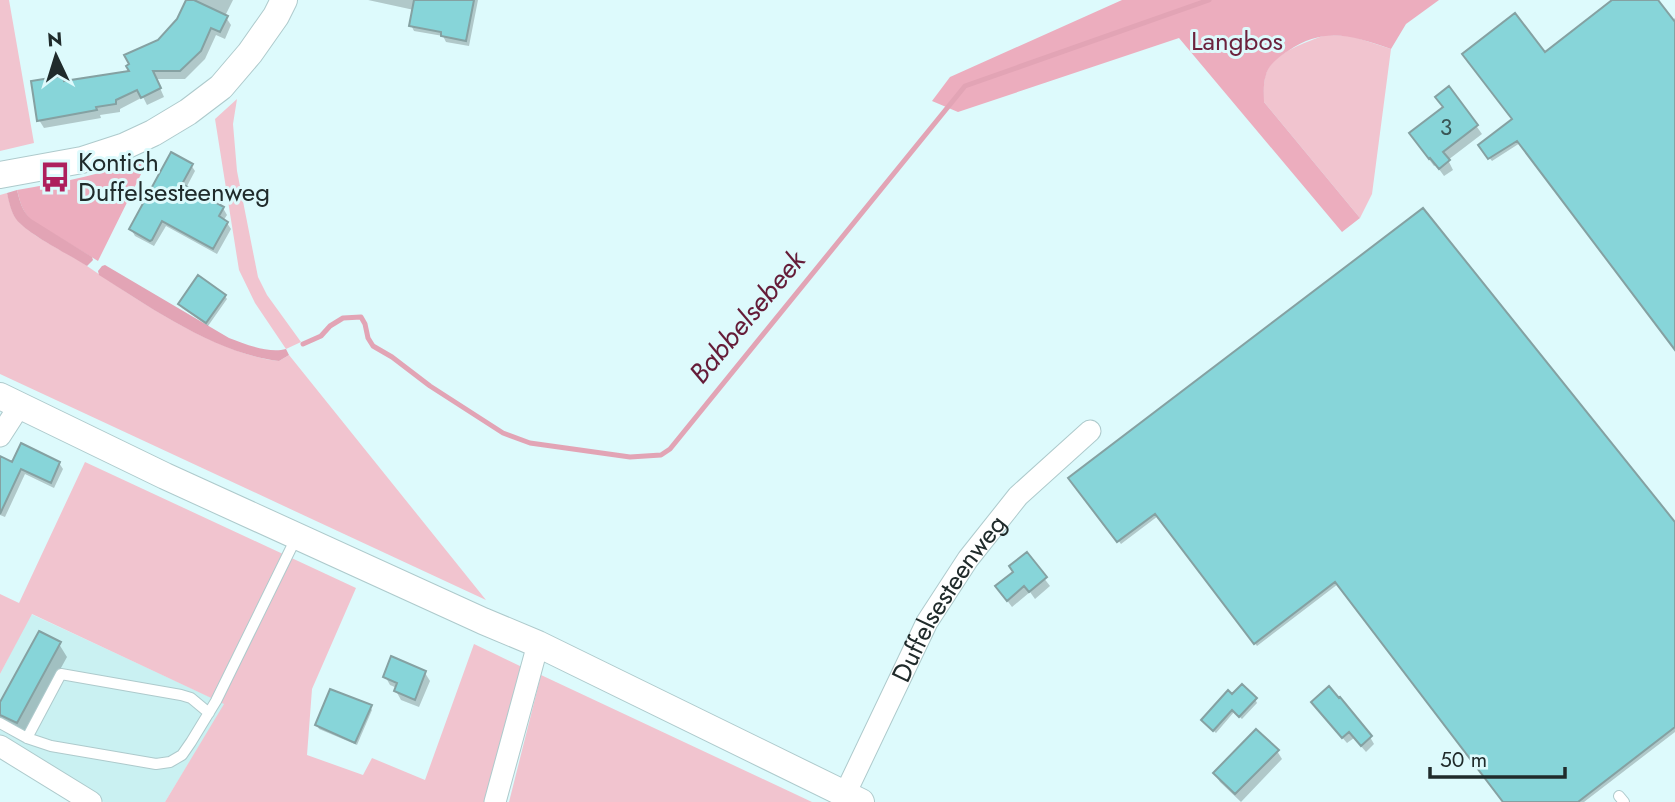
<svg xmlns="http://www.w3.org/2000/svg" width="1675" height="802" font-family="Jost,sans-serif">
<style>
.built{fill:#caf1f2}
.green{fill:#f1c4cf}
.forest{fill:#ecadbe}
.water{fill:#e2a4b5}
.shadow{fill:#0003}
.lines{fill:none;stroke-linecap:round;stroke-linejoin:round}
.stream{stroke:#e2a4b5;stroke-width:5}
.building{fill:#87d5d9;stroke:#85a1a2;stroke-width:2}
.service-casing{stroke:#aecacc;stroke-width:12}
.minor-casing{stroke:#aecacc;stroke-width:23}
.tertiary-casing{stroke:#aecacc;stroke-width:28}
.service{stroke:#fff;stroke-width:10}
.minor{stroke:#fff;stroke-width:21}
.tertiary{stroke:#fff;stroke-width:26}
.labels{text-anchor:middle;dominant-baseline:central;stroke-width:6;stroke-linejoin:round;paint-order:stroke}
.number-label{font-size:23px;fill:#3a5656}
.park-label{font-size:26px;fill:#6c233e;stroke:#ddfafc}
.poi-label{font-size:26px;fill:#202b2b;stroke:#ddfafc;text-anchor:start}
.street-label{font-size:26px;fill:#202b2b;stroke:#ddfafc}
.water-label{font-size:28px;font-style:italic;fill:#651c38;stroke:#ddfafc}
</style>
<rect width="100%" height="100%" fill="#ddfafc"/>
<path class="built" d="M31 614 225 704 165 802H104L0 737V674Z"/>
<path class="green" d="M0 0H9L34 143 0 151Z
M1325 35 1351 36 1391 49 1372 194 1360 218 1264 102C1264 93 1263 82 1266 74 1272 53 1307 42 1325 35Z
M237 99 233 124 237 171 258 277 267 295 301 342 286 349 255 303 239 270 215 119Z
M7 193C10 203 11 214 19 222 38 241 66 251 87 266 139 301 216 354 279 361L289 355 486 600 0 374V195Z
M85 462 356 588 312 689 307 755 363 775 372 758 425 780 474 644 522 667 488 802H165L224 704 32 614 0 674V594L19 603Z
M541 675 812 802H509Z"/>
<path class="forest" d="M1122 0H1439L1406 24 1391 49C1352 36 1325 26 1288 51 1279 57 1268 65 1266 75 1263 83 1264 94 1264 102L1360 218 1342 232 1179 38 958 112 932 101 950 77Z
M150 156 98 261 31 220C22 211 20 202 17 190 63 182 107 174 150 156Z"/>
<path class="water" d="M17 190C20 202 22 211 31 219L92 257 93 260 87 266C70 255 27 234 16 219 11 212 9 202 7 193Z
M105 265 229 338C245 344 269 354 286 349L289 355 279 361C217 354 151 308 99 275L98 271 102 266Z"/>
<path class="shadow" d="M188 0H233L225 16 231 25 225 39 216 35 205 59 185 79H156L164 97 147 105 143 97 120 109V112L100 115 101 118 44 128 39 120 65 83 131 72 179 20Z
M368 0H478L469 46 446 42 443 36 414 31 411 25 414 10Z
M1615 0H1656L1672 21 1675 18V348L1520 143 1492 161 1482 149 1513 120 1545 54Z
M1449 88 1482 134 1448 160 1453 170 1444 176 1436 165 1434 166 1416 142 1444 108Z
M191 165 195 171 186 188 223 208 227 215 223 221 227 223 231 229 217 254 166 226 154 246 135 236 131 229Z
M225 296 227 299 208 326 182 308 180 304Z
M0 458 13 464 59 463 63 469 54 488 25 474 5 517 0 515Z
M1073 482 1675 525V732L1584 802H1504L1338 584 1257 646 1158 516 1121 544Z
M1026 555 1050 586 1035 599 1030 592 1012 607 997 587 1015 573Z
M59 644 67 657 24 735 4 724 0 717V706Z
M425 673 430 681 419 707 401 700 396 691 397 688 390 685 385 676Z
M1232 697 1255 699 1257 703 1242 719 1234 712 1216 733 1205 723Z
M1313 703 1370 737 1374 744 1366 752 1354 738 1347 743 1317 709Z
M370 707 372 710 357 745 319 729 317 725Z
M1277 751 1282 759 1241 802 1220 782 1215 774Z"/>
<g class="lines">
<path class="stream" d="M303 344 321 336 330 326 343 318 361 317 365 324 368 338 373 346 392 357 430 386 503 433 530 443 630 457 661 455 670 449 965 86 1209 0"/>
</g>
<path class="building" d="M186 0H194L228 16 220 32 211 28 201 51 180 71H153L161 88 141 98 137 90 116 100V104L96 107 97 110 37 121 31 81 63 76 64 81 129 71 126 66 129 64 124 55 158 40 177 19Z
M414 0H474L466 41 441 36V32L409 26Z
M1612 0H1658L1675 22V350L1517 141 1488 159 1478 145 1512 119 1462 54 1515 13 1545 52Z
M1449 86 1478 125 1443 152 1450 160 1439 169 1430 158 1429 159 1409 133 1443 107 1435 97Z
M171 152 193 164 182 184 224 207 219 216 228 222 213 249 162 221 152 240 150 241 129 229Z
M1423 208 1675 522V727L1578 802H1503L1335 582 1254 644 1155 514 1117 542 1068 478Z
M198 275 226 295 206 323 178 304Z
M21 443 60 462 51 483 21 469 0 514V456L12 462Z
M1027 552 1047 577 1029 592 1024 586 1007 601 995 586 1013 572 1009 566Z
M39 631 61 642 17 723 0 715V702Z
M391 656 426 671 415 700 394 691 397 683 383 677Z
M1242 684 1257 698 1239 717 1232 710 1213 731 1201 720 1228 690 1232 694Z
M1329 686 1339 698 1340 697 1372 736 1361 746 1349 732 1342 738 1311 702Z
M330 689 372 705 355 743 315 725Z
M1256 729 1279 750 1235 794 1213 773Z"/>
<g class="lines">
<g class="service-casing">
<path id="service" d="M0 723 27 738 51 746 156 764 170 762 182 755 191 742 216 701 297 536
M27 738 61 674 181 695 191 698 209 713
M1619 796 1624 802"/>
</g>
<g class="minor-casing">
<g id="minor">
<path d="M0 436 20 405"/>
<path d="M0 746 91 802"/>
<path id="s1" d="M845 794 927 622 968 559 1018 496 1090 431"/>
<path d="M495 802 538 644"/>
</g>
</g>
<g class="tertiary-casing">
<path id="tertiary" d="M0 175 82 160 125 146 153 133 188 112 221 87 250 53 276 16 284 0
M0 396 165 476 483 621 538 644 861 802"/>
</g>
<use href="#service" class="service"/>
<use href="#minor" class="minor"/>
<use href="#tertiary" class="tertiary"/>
</g>
<defs>
<g id="bus-bare" transform="scale(2.415)"><path d="M-5-6H5V4H4V6H2V4H-2V6H-4V4H-5ZM-3.5-4V0h7V-4ZM-3.5 1.2v1.5H-2V1.2ZM2 1.2v1.5H3.5V1.2Z" fill="#ad205d" stroke="#ddfafc" stroke-width="2.5" paint-order="stroke"/></g>
</defs>
<g fill-rule="evenodd">
<use href="#bus-bare" x="55" y="177"/>
</g>
<g class="labels">
<g class="number-label">
<text x="1446" y="127">3</text>
</g>
<g class="park-label">
<text x="1237" y="41">Langbos</text>
</g>
<g class="poi-label">
<text x="78" y="162">Kontich<tspan x="78" dy="30">Duffelsesteenweg</tspan></text>
</g>
<g class="street-label">
<text stroke="none"><textPath href="#s1" startOffset="222">Duffelsesteenweg</textPath></text>
</g>
<g class="water-label">
<text transform="translate(747 317) rotate(-50)">Babbelsebeek</text>
</g>
</g>
<g transform="translate(56 56) rotate(356)" stroke="#ddfafc" stroke-width="5" paint-order="stroke">
<path d="M0-5L12 26L0 18L-12 26Z" fill="#202b2b"/>
<text y="-10" font-size="19" font-weight="bold" text-anchor="middle" fill="#202b2b">N</text>
</g>
<path d="M1430 767v10h135v-10" fill="none" stroke="#202b2b" stroke-width="3.5"/>
<text x="1440" y="767" font-size="21" fill="#202b2b" stroke="#ddfafc" stroke-width="5" paint-order="stroke">50 m</text>
</svg>
